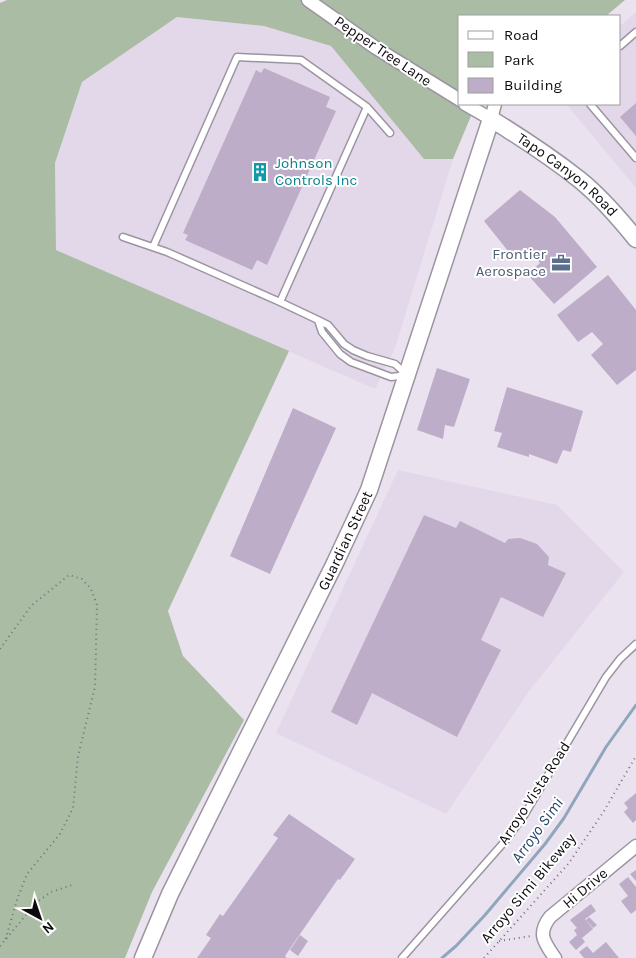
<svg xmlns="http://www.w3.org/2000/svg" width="636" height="958" font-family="Karla,sans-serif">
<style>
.built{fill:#e3d7ea}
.green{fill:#abbca5}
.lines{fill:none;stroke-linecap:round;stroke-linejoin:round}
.stream{stroke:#90a5be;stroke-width:3}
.building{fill:#beadc8}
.service-casing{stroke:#9c95a1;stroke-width:9}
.minor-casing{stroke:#9c95a1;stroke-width:15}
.tertiary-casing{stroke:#9c95a1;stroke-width:19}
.path{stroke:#767179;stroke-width:2;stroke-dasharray:1 4;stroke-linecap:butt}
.service{stroke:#fff;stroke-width:6}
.minor{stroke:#fff;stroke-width:12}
.tertiary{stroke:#fff;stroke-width:16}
.labels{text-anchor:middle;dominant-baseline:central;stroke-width:4;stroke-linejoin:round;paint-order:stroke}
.street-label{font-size:15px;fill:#0d0a0e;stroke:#fff}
.culture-label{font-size:15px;fill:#0d838f;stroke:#fff;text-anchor:start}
.service-label{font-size:15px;fill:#4e5e75;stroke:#fff;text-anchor:end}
.water-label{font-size:16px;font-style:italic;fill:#25466a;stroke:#fff}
</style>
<rect width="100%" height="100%" fill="#eae3ef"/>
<path class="built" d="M636 12V188L566 104H620V26Z
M177 17 264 26 331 46 424 159H453L395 348 375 389 56 250 55 163 82 82Z
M398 470 557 505 624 572 530 690 446 814 276 733Z"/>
<path class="green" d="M7 0H625L606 16H460V104H476L453 159H424L331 46 264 26 177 17 82 82 55 163 56 250 289 351 168 611 183 656 244 720 152 892 125 958H0V3Z"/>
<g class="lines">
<path class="stream" d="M442 958 456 946 485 915 545 844 564 818 606 747 636 705"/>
</g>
<path class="building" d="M264 68 330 97 326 107 336 111 267 265 257 260 252 270 185 240 188 235 183 233 256 70 261 73Z
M636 103V136L620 117Z
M520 190 555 217 597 267 554 304 527 274 540 263 529 250 516 261 484 221Z
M608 275 636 310V370L617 385 591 355 603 344 592 332 578 342 557 315Z
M437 368 470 379 454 427 445 425 443 439 417 430Z
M507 387 583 411 571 452 563 450 557 464 529 454V457L497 447 502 433 494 431Z
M293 408 336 428 270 574 230 556Z
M424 515 456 528 460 521 505 543 508 539 520 538 537 544 549 557 548 565 566 573 543 617 501 597 481 640 501 650 457 737 372 693 357 725 331 712Z
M636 793V820L633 823 624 812 628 808 624 803Z
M289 814 355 859 340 880 338 879 285 956 287 958H197L211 938 206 935 220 914 223 916 278 838 273 835Z
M636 870V881L630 874Z
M628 877 636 887V910L631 914 621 901 628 896 619 884Z
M591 904 596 911 585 919 593 929 582 938 585 942 576 950 569 942 577 935 574 930 577 928 570 920Z
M589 917 597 925 593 928 586 920Z
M300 935 308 941 298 956 290 950Z
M606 942 619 958H584L579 952 587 946 593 953Z"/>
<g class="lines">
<g class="service-casing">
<path id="service" d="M620 46 636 32
M590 104 636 158
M123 237 167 252 280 302
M153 247 237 57 301 60 367 107
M318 320 280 302 367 107 390 133
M318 320 328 325 344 344 353 350 367 356 395 364 407 375 391 377 351 362 340 354 322 332Z
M402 958 506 840 525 814 606 677 620 659 636 644"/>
</g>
<g class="minor-casing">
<path id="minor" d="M308 0 376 48 460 100
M465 104 491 119 495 104
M555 958C544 942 537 934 550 917L636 846"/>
</g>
<g class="tertiary-casing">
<g id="tertiary">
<path id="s1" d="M143 958 170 894 335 563 369 490 491 119C522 138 552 158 580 180 601 197 619 218 636 239"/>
</g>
</g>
<path class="path" d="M0 649 31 606 69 575 82 579 91 589 97 605 95 687 78 756 73 808 60 834 27 874 17 900 5 941
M499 941 532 936
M0 946 37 902 51 892 72 885
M484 958 569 863 604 811 636 756"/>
<use href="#service" class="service"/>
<use href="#minor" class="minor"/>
<use href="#tertiary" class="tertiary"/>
</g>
<defs>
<g id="building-bare" transform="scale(1.5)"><path d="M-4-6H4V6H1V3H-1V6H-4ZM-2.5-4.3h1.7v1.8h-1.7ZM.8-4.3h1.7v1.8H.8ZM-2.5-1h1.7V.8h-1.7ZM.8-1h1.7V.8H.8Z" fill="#0f9aa8" stroke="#fff" stroke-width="2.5" paint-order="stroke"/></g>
<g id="office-bare" transform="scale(1.5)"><path d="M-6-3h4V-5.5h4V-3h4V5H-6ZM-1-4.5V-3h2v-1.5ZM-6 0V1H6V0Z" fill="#5c6f8a" stroke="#fff" stroke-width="2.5" paint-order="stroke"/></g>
</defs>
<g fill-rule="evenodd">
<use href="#building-bare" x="260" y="172"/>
<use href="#office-bare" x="561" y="263"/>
</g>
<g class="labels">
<g class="street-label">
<text transform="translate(383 51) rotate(34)">Pepper Tree Lane</text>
<text stroke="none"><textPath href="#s1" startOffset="1005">Tapo Canyon Road</textPath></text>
<text stroke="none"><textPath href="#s1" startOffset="464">Guardian Street</textPath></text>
<text transform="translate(534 793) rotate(-57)">Arroyo Vista Road</text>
<text transform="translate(528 888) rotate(-50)">Arroyo Simi Bikeway</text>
<text transform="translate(585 888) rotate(-40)">Hi Drive</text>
</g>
<g class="culture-label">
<text x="275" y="163">Johnson<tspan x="275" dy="17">Controls Inc</tspan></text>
</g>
<g class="service-label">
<text x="546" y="254">Frontier<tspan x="546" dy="17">Aerospace</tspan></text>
</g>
<g class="water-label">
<text transform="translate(537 830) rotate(-54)">Arroyo Simi</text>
</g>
</g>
<rect x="458" y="15" width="162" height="90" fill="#ffffff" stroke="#9e9d9f"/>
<rect x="468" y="31" width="25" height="8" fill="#ffffff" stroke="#9e9d9f"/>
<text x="504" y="40" font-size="15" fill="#0d0a0e">Road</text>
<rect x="468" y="52" width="25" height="15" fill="#abbca5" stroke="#9e9d9f"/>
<text x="504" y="65" font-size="15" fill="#0d0a0e">Park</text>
<rect x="468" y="78" width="25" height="15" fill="#beadc8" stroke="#9e9d9f"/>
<text x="504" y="90" font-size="15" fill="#0d0a0e">Building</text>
<g transform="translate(40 918) rotate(140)" stroke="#ffffff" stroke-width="4" paint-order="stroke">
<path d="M0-4L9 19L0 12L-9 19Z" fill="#0d0a0e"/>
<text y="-8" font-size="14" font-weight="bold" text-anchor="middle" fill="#0d0a0e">N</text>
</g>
</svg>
